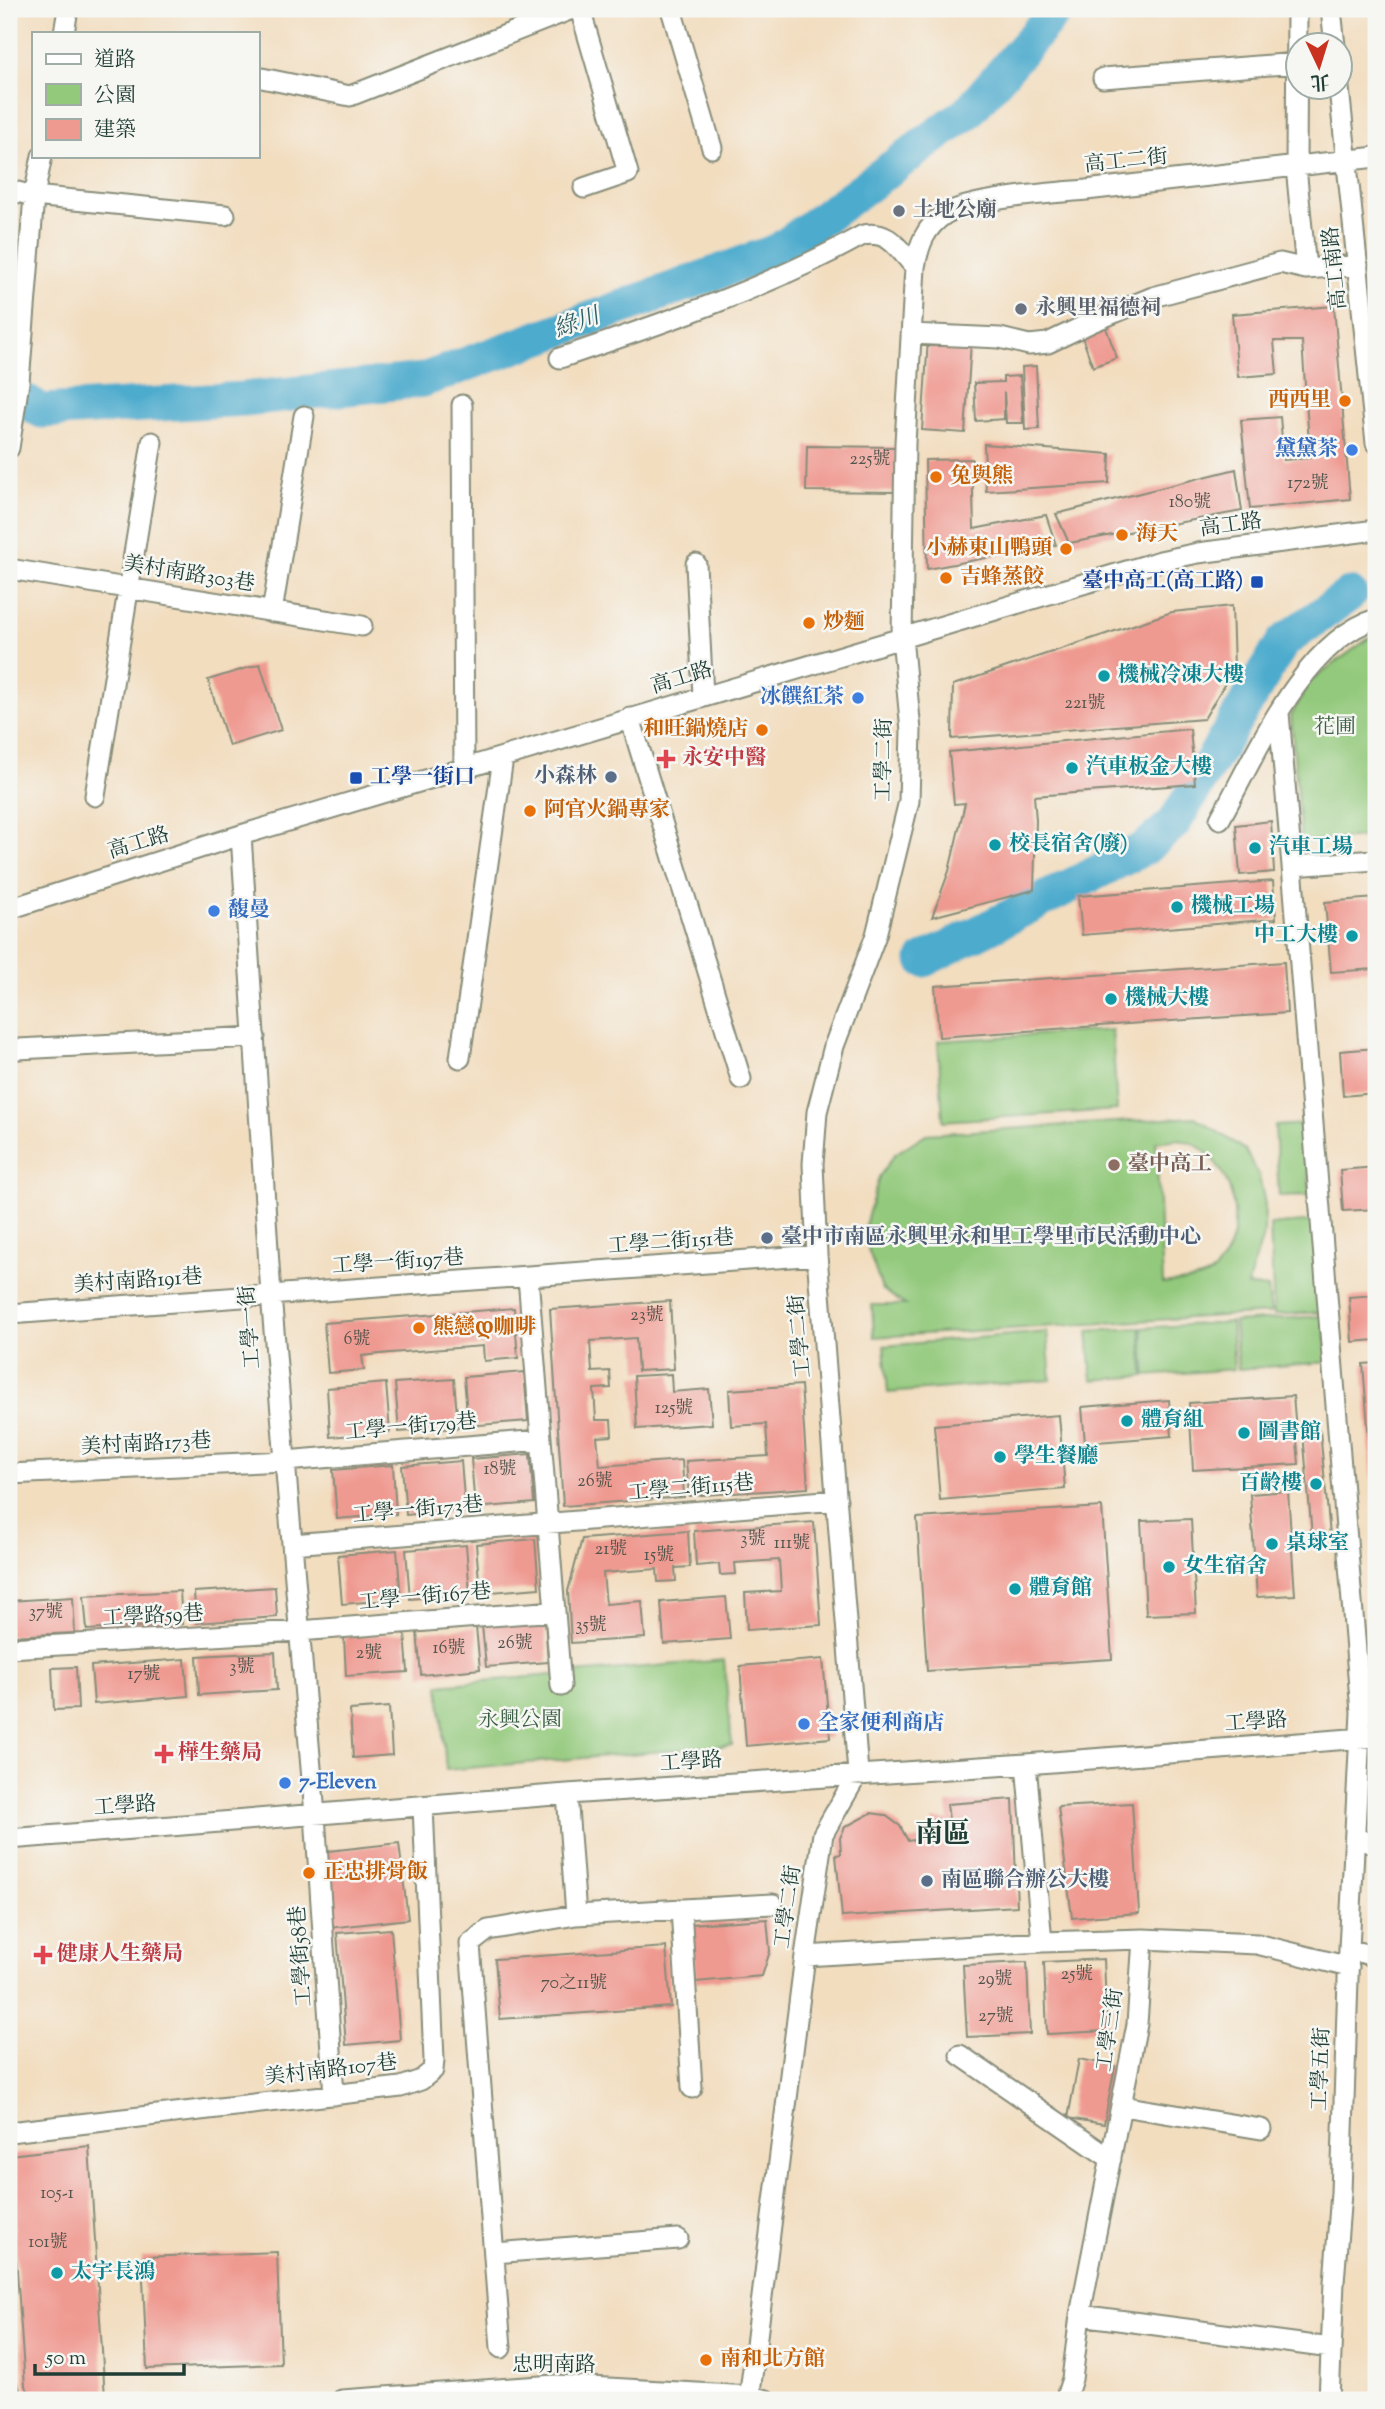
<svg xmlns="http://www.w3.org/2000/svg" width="1385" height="2409" font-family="'Sorts Mill Goudy','Noto Serif TC','Noto Serif Georgian',serif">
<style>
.green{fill:#93c97b;stroke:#598358;stroke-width:2;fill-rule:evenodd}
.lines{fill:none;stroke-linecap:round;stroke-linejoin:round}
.river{stroke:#4eabcd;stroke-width:35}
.building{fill:#ef9a91}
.minor-casing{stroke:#888d7a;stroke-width:23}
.minor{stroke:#fff;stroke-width:19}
.worship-dot{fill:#6b7280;stroke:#f6f6f2;stroke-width:2.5}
.food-dot{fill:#e8710a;stroke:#f6f6f2;stroke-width:2.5}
.shop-dot{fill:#3f7fe0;stroke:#f6f6f2;stroke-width:2.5}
.transit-dot{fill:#1a4fb4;stroke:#f6f6f2;stroke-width:2.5}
.culture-dot{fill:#0f9aa8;stroke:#f6f6f2;stroke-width:2.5}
.health-dot{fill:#e0444e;stroke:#f6f6f2;stroke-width:2.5}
.service-dot{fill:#5c6f8a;stroke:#f6f6f2;stroke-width:2.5}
.education-dot{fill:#8d6e63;stroke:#f6f6f2;stroke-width:2.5}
.labels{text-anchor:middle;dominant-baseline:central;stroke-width:5;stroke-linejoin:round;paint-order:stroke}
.number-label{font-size:18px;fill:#53544b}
.street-label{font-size:21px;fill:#1f3d34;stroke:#f6f6f2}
.worship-label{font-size:21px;font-weight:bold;fill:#5b616d;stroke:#f6f6f2;text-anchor:start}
.food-label{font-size:21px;font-weight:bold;fill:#c56008;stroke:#f6f6f2;text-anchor:start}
.shop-label{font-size:21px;font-weight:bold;fill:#366cbe;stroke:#f6f6f2;text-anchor:start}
.transit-label{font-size:21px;font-weight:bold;fill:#164399;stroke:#f6f6f2;text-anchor:end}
.culture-label{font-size:21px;font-weight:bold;fill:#0d838f;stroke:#f6f6f2;text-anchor:start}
.park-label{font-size:21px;fill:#3c6046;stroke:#f6f6f2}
.health-label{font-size:21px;font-weight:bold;fill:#be3a42;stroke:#f6f6f2;text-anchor:start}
.service-label{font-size:21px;font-weight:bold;fill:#4e5e75;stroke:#f6f6f2;text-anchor:start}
.education-label{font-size:21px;font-weight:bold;fill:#785e54;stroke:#f6f6f2;text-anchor:start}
.water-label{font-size:23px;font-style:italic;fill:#2d5e62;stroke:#f6f6f2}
.district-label{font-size:28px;font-weight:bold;fill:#1f3d34;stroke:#f6f6f2}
</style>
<rect width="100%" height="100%" fill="#f6f6f2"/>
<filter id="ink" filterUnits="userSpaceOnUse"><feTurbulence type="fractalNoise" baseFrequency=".0143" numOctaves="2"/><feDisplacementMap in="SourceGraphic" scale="14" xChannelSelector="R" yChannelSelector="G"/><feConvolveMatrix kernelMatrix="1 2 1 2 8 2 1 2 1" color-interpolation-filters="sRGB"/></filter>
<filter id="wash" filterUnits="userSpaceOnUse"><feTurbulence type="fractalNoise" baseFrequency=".00686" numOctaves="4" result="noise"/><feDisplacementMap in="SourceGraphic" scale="28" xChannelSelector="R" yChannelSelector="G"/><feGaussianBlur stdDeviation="1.57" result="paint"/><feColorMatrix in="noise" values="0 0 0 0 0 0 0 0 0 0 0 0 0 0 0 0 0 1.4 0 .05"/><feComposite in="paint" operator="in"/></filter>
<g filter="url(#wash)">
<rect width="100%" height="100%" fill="#f2ddbf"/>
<path class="green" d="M1376 633V836L1301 842 1291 716 1310 681Z
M1112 1030 1117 1110 943 1121 938 1041Z
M1195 1117 1245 1150 1259 1176 1265 1204 1264 1233 1247 1286 1268 1288 1271 1313 874 1337 872 1305H905L882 1289 869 1252 864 1229 879 1177 895 1154 926 1134ZM1179 1139C1185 1141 1194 1143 1199 1147 1237 1173 1248 1237 1214 1271 1205 1281 1176 1282 1163 1284L1156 1142Z
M1306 1124 1310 1195 1279 1196 1275 1126Z
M1315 1221 1323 1312 1274 1315 1270 1225Z
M1324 1316 1328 1362 1238 1369 1234 1322Z
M1231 1322 1234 1369 1146 1376 1142 1328Z
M1140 1328 1144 1376 1092 1380 1088 1331Z
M1047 1332 1051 1380 888 1393 884 1346Z
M724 1660 732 1745 446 1770 439 1685Z"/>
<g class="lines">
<path class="river" d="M9 392 42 411 244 399 423 380 779 250 968 112 1057 9
M924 960 1145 848 1174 823 1283 642 1350 594"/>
</g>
<g id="blocks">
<path class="building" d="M1334 306 1350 499 1250 509 1241 420 1280 417 1284 460 1310 458 1302 341H1274L1277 374 1238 377 1232 314Z
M1105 325 1117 358 1093 367 1081 334Z
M928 339 971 342 965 433 922 430Z
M1036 366 1039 429 1025 430 1022 367Z
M1020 376 1023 423H1006L1004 392V419L976 421 974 383 1003 382V377Z
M984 444 1110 454 1109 483 986 491Z
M807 446 896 447 895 492 806 491Z
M972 459 974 529 1046 515 1056 545 927 569 925 460Z
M1236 469 1242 511 1069 543 1056 514Z
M1232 606 1234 668 1204 719 952 739 953 685 1172 612Z
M260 664 281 730 229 746 208 680Z
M1190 729 1195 784 1034 796 1036 820 1034 890 932 917 949 871 965 803 954 804 949 752Z
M1271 821 1274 872 1240 875 1236 825Z
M1273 881 1276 919 1082 935 1078 896Z
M1376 898V969L1331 972 1325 902Z
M1284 962 1287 1013 939 1037 935 986Z
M1376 1048V1093L1343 1096 1340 1051Z
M1376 1167V1209L1343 1211 1340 1170Z
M1376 1295V1340L1352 1342 1349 1297Z
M670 1301 674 1369 638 1371 636 1338 590 1341 592 1372 610 1371 611 1388 594 1389 596 1420H611L612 1436 597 1437 600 1466 682 1460 684 1497 563 1506 550 1309Z
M514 1308 518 1358 484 1361 483 1346 390 1353 362 1356 364 1370 328 1373 324 1323Z
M1376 1363V1503H1374L1363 1364Z
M524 1372 528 1421 468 1426 464 1377Z
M671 1374 672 1392 709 1389 712 1424 637 1429 634 1376Z
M454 1379 458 1428 399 1432 395 1383Z
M386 1383 390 1432 330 1437 327 1388Z
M801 1385 808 1488 689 1496 686 1461 768 1456 766 1424 731 1426 729 1390Z
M1293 1396 1299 1464 1193 1470 1189 1403Z
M1169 1400 1172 1436 1085 1443 1082 1407Z
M1059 1415 1065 1489 940 1500 934 1425Z
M1320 1431 1330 1535 1312 1536 1303 1433Z
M530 1454 534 1503 475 1508 471 1459Z
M461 1461 465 1510 406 1515 402 1466Z
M393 1465 396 1514 337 1519 333 1470Z
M1288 1491 1295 1595 1257 1597 1250 1494Z
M1102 1507 1112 1659 927 1671 917 1518Z
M1191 1519 1196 1613 1146 1615 1141 1521Z
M814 1522 821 1625 747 1630 745 1593 781 1591 779 1560 735 1563 736 1574 720 1575 719 1564 696 1566 694 1531Z
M688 1531 690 1567 675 1568 676 1581 658 1582 657 1569 603 1573 606 1604 642 1601 645 1638 571 1643 568 1591 582 1539Z
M535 1539 539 1588 480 1593 476 1544Z
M466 1545 470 1594 410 1599 406 1550Z
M397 1550 401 1599 342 1604 338 1555Z
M275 1587 277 1617 196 1623 194 1592Z
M180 1591 182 1624 87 1630 84 1596Z
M73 1597 75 1633 9 1636V1601Z
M726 1597 730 1639 664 1644 661 1602Z
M545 1620 548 1662 486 1667 482 1625Z
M476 1627 480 1669 421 1675 417 1632Z
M405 1633 408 1672 346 1676 344 1637Z
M275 1652 277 1690 199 1695 197 1656Z
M185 1659 188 1696 94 1704 91 1666Z
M823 1659 830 1738 746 1746 740 1666Z
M76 1667 78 1709 54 1710 52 1668Z
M389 1707 392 1755 353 1758 350 1710Z
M1013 1799 1017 1906 842 1917 836 1855 841 1854 840 1838 845 1827 871 1813 885 1815 900 1826 908 1841 932 1837V1820H949L947 1804Z
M1132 1803 1139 1913 1072 1918 1058 1807Z
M399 1843 408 1919 329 1928 320 1852Z
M767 1919 770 1951 762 1976 696 1982 691 1924Z
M391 1929 400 2040 346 2045 337 1933Z
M666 1947 671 2007 500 2019 495 1959Z
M1104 1959 1107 2031 1047 2034 1044 1962Z
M1027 1962 1030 2034 967 2037 963 1965Z
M1079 2059 1115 2066 1104 2124 1068 2118Z
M89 2146 105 2398 36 2400 25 2386 9 2155Z
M277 2252 281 2364 147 2369 142 2257Z"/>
</g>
</g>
<g filter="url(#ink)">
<use href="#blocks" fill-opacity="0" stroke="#888d7a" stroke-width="2"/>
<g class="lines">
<g class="minor-casing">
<path id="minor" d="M580 9 628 173 584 188
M671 9 712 148
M1297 9 1296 167 1306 269
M1331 9 1335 46
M64 33 68 9
M257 77 350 96 572 9
M1103 78 1297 63
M1339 88 1376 443
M9 190 34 196 225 215
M911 334 1000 338 1029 345 1048 343 1092 322 1153 297 1280 263 1306 269 1358 265
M560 358C664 323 767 288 863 235 890 230 898 249 915 267
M462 405 464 770
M9 448 19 382 34 196 42 156
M696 564 703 696
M9 569 362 626
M272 612 304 416
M1279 713 1292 866 1376 860
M630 718 741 1079
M95 796 152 442
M1220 819C1255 756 1304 640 1376 619
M241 835 271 1295 315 1815 334 2095
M1292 866 1361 1712 1349 1949 1341 2193 1334 2282 1329 2400
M9 909 241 835 1160 561 1198 553 1376 530
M18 1049 255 1037
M460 1058 503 758
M528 1277 561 1686
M9 1314 817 1255
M9 1474 285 1461 541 1440
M292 1544 837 1500
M9 1648 299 1631 555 1611
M1026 1764 1042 1942
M567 1794 576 1915
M1356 1838 1376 1845
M9 1839 567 1794 1026 1764 1376 1737
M681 1909 692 2088
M1143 1939 1257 1944 1349 1967
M1349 1949 1376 1957
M805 1956 1042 1942 1143 1939 1137 2024 1080 2315 1072 2379 1065 2400
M960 2055 1111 2159
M1122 2106 1261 2129
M9 2132 401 2087 421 2080 433 2070 434 2060 423 1806
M494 2253 678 2239
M1080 2315 1331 2348
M501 2348 470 1944 488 1930 576 1915 773 1904
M9 2390V2400
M342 2400 555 2385 750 2396 766 2400
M749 2400 805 1956 823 1834 858 1773 817 1255 813 1164 817 1112 834 1046 876 935 909 801 911 731 902 637 905 443 915 267C919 245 925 227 945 214 973 198 1052 193 1086 190 1183 179 1279 168 1376 157"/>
</g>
<use href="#minor" class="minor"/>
</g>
</g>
<g class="worship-dot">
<circle cx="899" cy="211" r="7"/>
<circle cx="1021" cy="309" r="7"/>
</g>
<g class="food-dot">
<circle cx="1345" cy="401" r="7"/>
<circle cx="936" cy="477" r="7"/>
<circle cx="1122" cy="535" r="7"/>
<circle cx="1066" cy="549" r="7"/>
<circle cx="946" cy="578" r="7"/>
<circle cx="809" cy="623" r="7"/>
<circle cx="762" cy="730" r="7"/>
<circle cx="530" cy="811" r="7"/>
<circle cx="419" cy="1328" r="7"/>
<circle cx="309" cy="1873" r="7"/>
<circle cx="706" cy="2360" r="7"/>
</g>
<g class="shop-dot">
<circle cx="1352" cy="450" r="7"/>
<circle cx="858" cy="698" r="7"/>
<circle cx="214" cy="911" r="7"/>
<circle cx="804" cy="1724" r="7"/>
<circle cx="285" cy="1783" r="7"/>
</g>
<g class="transit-dot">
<rect x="1250" y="575" width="14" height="14" rx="3.5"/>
<rect x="349" y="771" width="14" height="14" rx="3.5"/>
</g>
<g class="culture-dot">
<circle cx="1104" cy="676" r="7"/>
<circle cx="1072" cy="768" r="7"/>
<circle cx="995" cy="845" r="7"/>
<circle cx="1255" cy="848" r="7"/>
<circle cx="1177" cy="907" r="7"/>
<circle cx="1352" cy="936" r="7"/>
<circle cx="1111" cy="999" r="7"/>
<circle cx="1127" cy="1421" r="7"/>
<circle cx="1244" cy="1433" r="7"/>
<circle cx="1000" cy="1457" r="7"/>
<circle cx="1316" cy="1484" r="7"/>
<circle cx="1272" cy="1544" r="7"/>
<circle cx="1169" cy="1567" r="7"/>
<circle cx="1015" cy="1589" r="7"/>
<circle cx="57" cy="2273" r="7"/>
</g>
<g class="health-dot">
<path d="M662.5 748.5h7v7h7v7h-7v7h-7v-7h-7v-7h7z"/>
<path d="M160.5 1743.5h7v7h7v7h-7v7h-7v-7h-7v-7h7z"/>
<path d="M39.5 1944.5h7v7h7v7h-7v7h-7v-7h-7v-7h7z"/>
</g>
<g class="service-dot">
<circle cx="611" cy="777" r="7"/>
<circle cx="767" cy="1238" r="7"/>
<circle cx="927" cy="1881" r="7"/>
</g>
<circle class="education-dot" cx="1114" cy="1165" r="7"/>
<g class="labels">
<g class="number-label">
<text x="870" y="460">225號</text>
<text x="1308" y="484">172號</text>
<text x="1190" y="503">180號</text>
<text x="1085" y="704">221號</text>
<text x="647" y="1316">23號</text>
<text x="357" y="1340">6號</text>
<text x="674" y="1409">125號</text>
<text x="500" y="1470">18號</text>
<text x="595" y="1482">26號</text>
<text x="753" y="1540">3號</text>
<text x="792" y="1544">111號</text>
<text x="611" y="1550">21號</text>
<text x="659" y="1556">15號</text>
<text x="46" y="1613">37號</text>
<text x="591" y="1626">35號</text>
<text x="515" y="1644">26號</text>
<text x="449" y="1649">16號</text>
<text x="369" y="1654">2號</text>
<text x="242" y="1668">3號</text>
<text x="144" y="1675">17號</text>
<text x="1077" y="1975">25號</text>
<text x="995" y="1980">29號</text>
<text x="574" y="1984">70之11號</text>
<text x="996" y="2017">27號</text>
<text x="57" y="2194">105-1</text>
<text x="48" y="2243">101號</text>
</g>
<g class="street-label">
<text transform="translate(1126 162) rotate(-6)">高工二街</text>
<text transform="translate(1336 268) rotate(-96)">高工南路</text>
<text transform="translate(1231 526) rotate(-8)">高工路</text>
<text transform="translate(189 575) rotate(9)">美村南路303巷</text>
<text transform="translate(682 679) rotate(-17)">高工路</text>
<text transform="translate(885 760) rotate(-89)">工學二街</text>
<text transform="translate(139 844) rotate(-17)">高工路</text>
<text transform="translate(671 1243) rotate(-4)">工學二街151巷</text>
<text transform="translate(398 1263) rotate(-4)">工學一街197巷</text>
<text transform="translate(138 1282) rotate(-4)">美村南路191巷</text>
<text transform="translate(251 1327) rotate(-94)">工學一街</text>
<text transform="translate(801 1336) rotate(-95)">工學二街</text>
<text transform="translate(411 1428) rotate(-5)">工學一街179巷</text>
<text transform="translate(146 1445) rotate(-3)">美村南路173巷</text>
<text transform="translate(691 1489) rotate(-5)">工學二街115巷</text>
<text transform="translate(418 1511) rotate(-5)">工學一街173巷</text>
<text transform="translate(425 1598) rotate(-5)">工學一街167巷</text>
<text transform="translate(153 1617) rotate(-3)">工學路59巷</text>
<text transform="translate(1256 1723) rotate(-4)">工學路</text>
<text transform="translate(691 1763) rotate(-4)">工學路</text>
<text transform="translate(125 1807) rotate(-4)">工學路</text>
<text transform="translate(789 1907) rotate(-82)">工學二街</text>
<text transform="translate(302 1956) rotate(-94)">工學街58巷</text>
<text transform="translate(1111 2030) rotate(-82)">工學三街</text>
<text transform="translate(1322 2069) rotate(-88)">工學五街</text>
<text transform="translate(331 2071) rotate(-7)">美村南路107巷</text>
<text x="554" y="2366">忠明南路</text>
</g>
<g class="worship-label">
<text x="913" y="211">土地公廟</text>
<text x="1035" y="309">永興里福德祠</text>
</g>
<g class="food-label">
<text x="1331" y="401" text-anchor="end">西西里</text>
<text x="950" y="477">兔與熊</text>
<text x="1136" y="535">海天</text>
<text x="1052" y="549" text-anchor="end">小赫東山鴨頭</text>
<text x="960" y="578">吉蜂蒸餃</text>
<text x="823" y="623">炒麵</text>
<text x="748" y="730" text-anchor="end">和旺鍋燒店</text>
<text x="544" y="811">阿官火鍋專家</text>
<text x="433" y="1328">熊戀დ咖啡</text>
<text x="323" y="1873">正忠排骨飯</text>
<text x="720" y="2360">南和北方館</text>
</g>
<g class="shop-label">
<text x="1338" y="450" text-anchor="end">黛黛茶</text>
<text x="844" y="698" text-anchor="end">冰饌紅茶</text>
<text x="228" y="911">馥曼</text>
<text x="818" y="1724">全家便利商店</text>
<text x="299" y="1783">7-Eleven</text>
</g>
<g class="transit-label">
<text x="1243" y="582">臺中高工(高工路)</text>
<text x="370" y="778" text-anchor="start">工學一街口</text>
</g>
<g class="culture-label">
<text x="1118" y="676">機械冷凍大樓</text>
<text x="1086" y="768">汽車板金大樓</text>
<text x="1009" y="845">校長宿舍(廢)</text>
<text x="1269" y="848">汽車工場</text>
<text x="1191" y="907">機械工場</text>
<text x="1338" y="936" text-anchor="end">中工大樓</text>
<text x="1125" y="999">機械大樓</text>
<text x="1141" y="1421">體育組</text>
<text x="1258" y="1433">圖書館</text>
<text x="1014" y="1457">學生餐廳</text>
<text x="1302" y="1484" text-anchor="end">百齡樓</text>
<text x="1286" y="1544">桌球室</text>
<text x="1183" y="1567">女生宿舍</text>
<text x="1029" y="1589">體育館</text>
<text x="71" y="2273">太宇長鴻</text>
</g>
<g class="park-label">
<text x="1335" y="728">花圃</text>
<text x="520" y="1721">永興公園</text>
</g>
<g class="health-label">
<text x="682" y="759">永安中醫</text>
<text x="178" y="1754">樺生藥局</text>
<text x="57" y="1955">健康人生藥局</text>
</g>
<g class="service-label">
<text x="597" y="777" text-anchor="end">小森林</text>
<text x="781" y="1238">臺中市南區永興里永和里工學里市民活動中心</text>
<text x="941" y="1881">南區聯合辦公大樓</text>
</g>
<g class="education-label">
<text x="1128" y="1165">臺中高工</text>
</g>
<g class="water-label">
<text transform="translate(577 324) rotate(-20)">綠川</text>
</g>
<g class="district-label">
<text x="943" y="1835">南區</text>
</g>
</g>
<rect width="1385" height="2409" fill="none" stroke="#f6f6f2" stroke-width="35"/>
<rect x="32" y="32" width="228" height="126" fill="#f6f6f2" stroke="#a0aca6" stroke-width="2"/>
<rect x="46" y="54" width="35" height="10" fill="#ffffff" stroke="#a0aca6" stroke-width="2"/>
<text x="94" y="66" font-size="21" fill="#1f3d34">道路</text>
<rect x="46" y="84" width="35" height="21" fill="#93c97b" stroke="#a0aca6" stroke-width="2"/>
<text x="94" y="102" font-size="21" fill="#1f3d34">公園</text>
<rect x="46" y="119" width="35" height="21" fill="#ef9a91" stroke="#a0aca6" stroke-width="2"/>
<text x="94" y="136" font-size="21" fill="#1f3d34">建築</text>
<g transform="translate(1319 66) rotate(176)"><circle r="33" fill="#f6f6f2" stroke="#a0aca6" stroke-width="2"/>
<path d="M0-5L12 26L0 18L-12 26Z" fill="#c8321e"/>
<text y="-10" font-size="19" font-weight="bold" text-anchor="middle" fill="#1f3d34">北</text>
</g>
<path d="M35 2364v10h149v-10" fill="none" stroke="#1f3d34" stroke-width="3.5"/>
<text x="46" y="2364" font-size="21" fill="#1f3d34" stroke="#f6f6f2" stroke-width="5" paint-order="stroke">50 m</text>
</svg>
